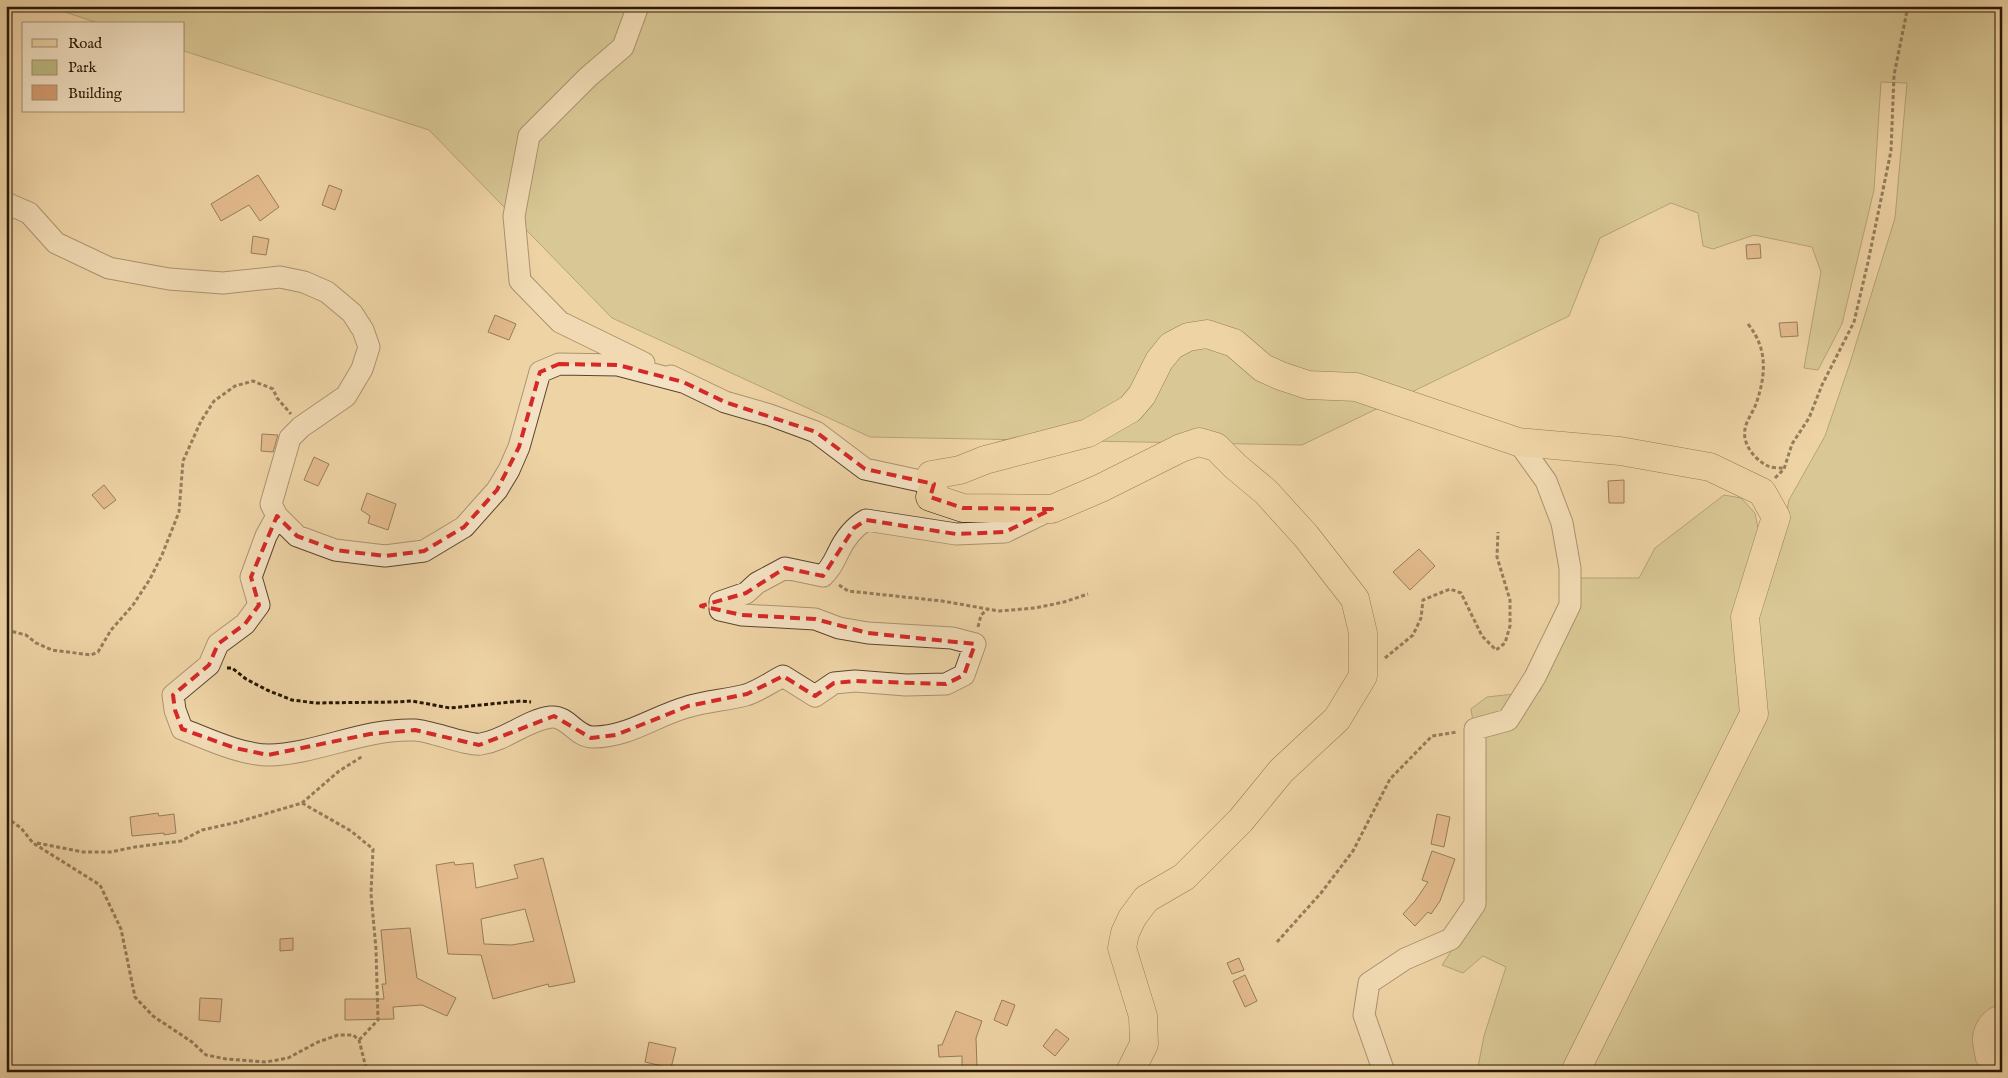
<svg xmlns="http://www.w3.org/2000/svg" width="2008" height="1078" font-family="'IM FELL English',serif">
<style>
.green{fill:#bebb82;stroke:#726942}
.building{fill:#d79d70;stroke:#271702;fill-rule:evenodd}
.lines{fill:none;stroke-linecap:round;stroke-linejoin:round}
.minor-casing{stroke:#59462b;stroke-width:23}
.major-casing{stroke:#271702;stroke-width:29}
.path{stroke:#271702;stroke-width:3;stroke-dasharray:4 2.5;stroke-linecap:butt}
.minor{stroke:#f4e2c4;stroke-width:21}
.major{stroke:#eed3a5;stroke-width:28}
.marked{fill:none;stroke:#d62828;stroke-width:4;stroke-dasharray:10 6;stroke-linejoin:round}
</style>
<rect width="100%" height="100%" fill="#eed3a5"/>
<filter id="stains"><feTurbulence type="fractalNoise" baseFrequency=".004" numOctaves="4"/><feColorMatrix values="0 0 0 0 .2 0 0 0 0 .09 0 0 0 0 .02 0 0 0 .5 -.17"/></filter>
<radialGradient id="worn" r=".72"><stop offset=".6" stop-color="#630" stop-opacity="0"/><stop offset="1" stop-color="#630" stop-opacity=".3"/></radialGradient>
<path class="green" d="M47 6H2002V1005C1988 1005 1975 1020 1973 1034 1971 1042 1975 1054 1976 1062L1987 1072H1477L1484 1036 1506 967 1483 956 1463 973 1442 965 1486 899 1484 794 1471 709 1487 697 1540 691 1581 578H1639L1655 548 1724 495 1741 498 1755 513 1761 543 1779 547 1789 500 1825 436 1850 363 1895 218 1907 83 1881 82 1874 190 1842 324 1818 370 1804 368 1821 272 1812 247 1754 235 1713 249 1703 246 1698 213 1671 203 1600 238 1569 316 1302 445 870 437 612 318 429 130 184 51V24H101Z"/>
<path class="building" d="M258 175 279 207 260 221 249 205 221 221 211 204Z
M329 185 342 190 335 210 322 205Z
M253 236 269 239 266 255 251 253Z
M1760 244 1761 258 1747 259 1746 245Z
M495 315 516 324 509 340 488 332Z
M1797 322 1798 336 1781 337 1779 323Z
M262 434 278 435 273 452 261 451Z
M314 457 329 464 318 486 304 480Z
M1624 480V503H1609L1608 481Z
M104 485 116 500 104 509 92 495Z
M367 493 396 504 388 530 368 523 370 516 361 510Z
M1419 549 1435 566 1410 590 1393 572Z
M158 813 159 816 174 814 176 833 164 835V833L132 836 130 817Z
M1437 814 1450 817 1444 847 1431 844Z
M1432 851 1455 859 1440 901 1431 914 1428 912 1415 926 1403 914 1415 901 1428 882 1422 880Z
M543 858 575 982 549 987 548 984 493 999 481 955 448 954 436 865 454 862 455 865 473 863 476 888 518 878 514 865ZM525 909 534 941 512 945 484 944 481 919Z
M410 928 417 978 456 998 447 1016 422 1005 393 1007 394 1019 345 1020V999H384L382 984H386L381 930Z
M293 938V950L280 951V939Z
M1239 958 1244 970 1232 974 1227 963Z
M1245 975 1257 1001 1245 1007 1233 981Z
M200 998 222 999 220 1022 199 1020Z
M1002 1000 1015 1005 1007 1026 994 1020Z
M956 1011 982 1021 976 1038 977 1067 962 1068V1056L939 1057 938 1045H942Z
M1056 1029 1069 1039 1055 1056 1043 1046Z
M649 1042 676 1048 671 1068 645 1062Z"/>
<g class="lines">
<g class="minor-casing">
<path id="minor" d="M638 6 623 47 588 77 529 136 514 216 520 281 560 322 644 363
M6 203 29 213 56 243 109 268 169 279 223 283 280 277 304 282 327 292 352 313 363 330 369 347 362 369 346 396 301 427 290 438 271 504 277 516 297 536 335 550 385 556 424 551 464 527 497 490 509 470 519 447 540 372 559 364 618 365 683 382
M671 376 725 402 770 415 816 432 865 469 934 484
M277 516 266 536 251 577 259 605 245 624 218 644 209 665 173 695 175 710 182 729C208 739 241 755 269 755 316 754 365 728 415 730 432 731 468 746 481 744 507 740 526 720 551 717 568 715 576 738 594 737 628 737 655 716 687 707 706 701 727 700 746 695 759 691 771 682 783 676L815 696 834 683 855 681 906 685 946 684 964 675 975 644 952 638 868 633 839 628 815 619 742 615 720 610V602L746 593 757 583 785 568 823 576C831 568 833 563 838 553 844 540 854 527 866 520L956 534 1005 532 1050 510
M1384 1072 1364 1015 1369 983 1405 959 1451 939 1475 904V729L1508 720 1535 677 1570 605V568L1562 523 1546 481 1518 442"/>
</g>
<g class="major-casing">
<path id="major" d="M1130 1072 1144 1044 1143 1016 1122 948 1125 933 1132 918 1146 899 1184 877 1241 820 1281 771 1337 719 1363 676V633L1355 599 1306 536 1266 492 1235 466 1216 447 1199 442 1181 448 1101 488 1052 509 963 508 930 497 934 484 931 475 960 470 985 460 1088 433 1130 409 1142 395 1159 361 1171 346 1188 337 1207 334 1234 343 1263 368 1281 376 1308 385 1356 387 1518 442 1620 451 1710 467 1762 492 1776 517 1745 617 1754 714 1575 1072"/>
</g>
<path class="path" d="M1748 324C1768 349 1766 375 1756 404 1753 412 1746 421 1745 429 1742 444 1755 460 1768 466 1772 468 1779 468 1783 468
M1775 478 1784 469 1792 444 1809 418 1822 385 1854 322 1868 262 1891 151 1894 75 1908 6
M839 585 848 591 942 601 999 611 1035 608 1064 602 1088 594
M978 627 981 615 988 609
M6 630 26 635 36 643 52 650 91 655 98 652 111 630 133 605 150 579 162 555 179 512 183 461 201 421 214 401 235 386 253 381 273 389 277 398 291 414
M1385 658 1413 635 1421 618 1423 600 1450 589 1461 593 1482 636 1496 650 1505 643 1510 626V600L1497 557 1498 532
M227 668H232L246 679 267 690 292 700 316 703 395 702 412 701 450 708 521 701 531 702
M302 803 351 831 373 849 371 894 376 949 378 1020 359 1040
M6 817 21 828 33 843 100 885 121 929 135 997 153 1016 192 1042 206 1055 226 1059 266 1062 288 1058 318 1042 338 1035H353L359 1040 367 1072
M37 843 83 852H110L135 847 181 841 202 830 238 822 302 803 339 771 363 756
M1277 942 1321 893 1353 851 1390 779 1432 736 1457 732"/>
<use href="#minor" class="minor"/>
<use href="#major" class="major"/>
</g>
<path d="M0 0H2008V1078H0ZM559 364 618 365 683 382 725 402 816 432 865 469 934 484 930 497 963 508 1052 509 1005 532 956 534 866 520 854 528 823 576 785 568 746 593 701 606 742 615 815 619 868 633 975 644 964 675 946 684 855 681 834 683 815 696 783 676 747 694 688 706 616 735 591 738 554 716 479 745 415 730 370 734 268 755 235 748 182 729 175 710 173 695 209 665 218 644 245 624 259 605 251 577 277 516 297 536 335 550 385 556 424 551 464 527 497 490 519 447 540 372Z" fill="#eed3a5" fill-opacity=".55" fill-rule="evenodd"/>
<path class="marked" d="M559 364 618 365 683 382 725 402 816 432 865 469 934 484 930 497 963 508 1052 509 1005 532 956 534 866 520 854 528 823 576 785 568 746 593 701 606 742 615 815 619 868 633 975 644 964 675 946 684 855 681 834 683 815 696 783 676 747 694 688 706 616 735 591 738 554 716 479 745 415 730 370 734 268 755 235 748 182 729 175 710 173 695 209 665 218 644 245 624 259 605 251 577 277 516 297 536 335 550 385 556 424 551 464 527 497 490 519 447 540 372Z"/>
<rect width="2008" height="1078" fill="none" stroke="#eed3a5" stroke-width="25"/>
<rect x="8" y="8" width="1993" height="1063" fill="none" stroke="#271702" stroke-width="2.5"/>
<rect x="12" y="12" width="1983" height="1053" fill="none" stroke="#271702"/>
<rect x="22" y="22" width="162" height="90" fill="#f4e2c4" stroke="#a29176"/>
<rect x="32" y="39" width="25" height="8" fill="#eed3a5" stroke="#a29176"/>
<text x="68" y="48" font-size="15" fill="#271702">Road</text>
<rect x="32" y="60" width="25" height="15" fill="#bebb82" stroke="#a29176"/>
<text x="68" y="72" font-size="15" fill="#271702">Park</text>
<rect x="32" y="85" width="25" height="15" fill="#d79d70" stroke="#a29176"/>
<text x="68" y="98" font-size="15" fill="#271702">Building</text>
<rect width="100%" height="100%" filter="url(#stains)"/>
<rect width="100%" height="100%" fill="url(#worn)"/>
</svg>
